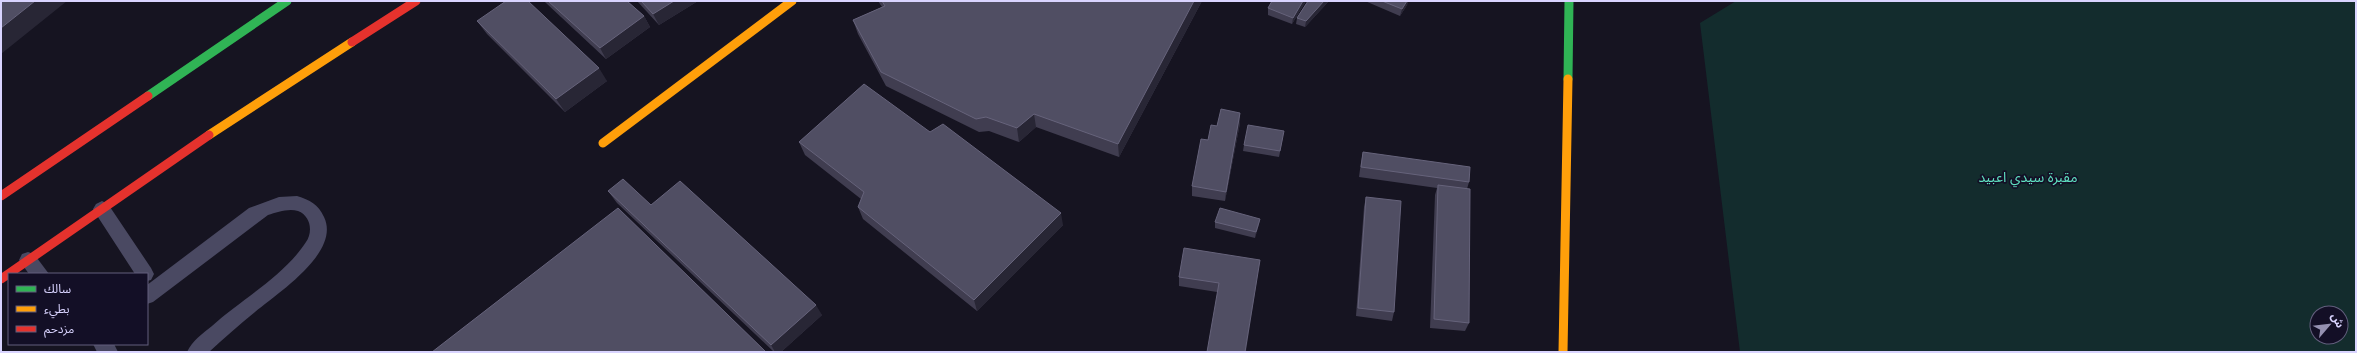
<svg xmlns="http://www.w3.org/2000/svg" width="2357" height="353" font-family="'Noto Sans','Noto Sans Arabic',sans-serif">
<style>
.green{fill:#132c2d;fill-rule:evenodd}
.lines{fill:none;stroke-linecap:round;stroke-linejoin:round}
.lane{fill:#4a4962;fill-rule:evenodd}
.fast{stroke:#30b455;stroke-width:9}
.slow{stroke:#ff9f0a;stroke-width:9}
.jam{stroke:#e5322d;stroke-width:9}
.wall{fill:#403d50}
.shaded-wall{fill:#282635}
.building{fill:#504e63;stroke:#66637b}
.labels{text-anchor:middle;dominant-baseline:central;stroke-width:3.5;stroke-linejoin:round;paint-order:stroke}
.park-label{font-size:14px;fill:#5fe0c0;stroke:#130f26}
</style>
<rect width="100%" height="100%" fill="#161421"/>
<path class="green" d="M1736 1H2356V352H1740L1700 23ZM2317 313H2341V337H2317Z"/>
<g class="lines">
<path class="lane" d="M297 196C310 200 318 204 324 217 341 252 278 293 255 312 239 325 224 338 209 352H187C192 341 203 333 212 326 241 300 285 275 306 242 313 232 311 216 298 211 289 208 277 212 268 215L153 302 147 304V285L249 208 279 197Z
M102 201 108 204 151 268 154 274 151 280 147 281V274H135L96 214 93 209 96 204Z
M28 252 34 254 49 274H29L19 260 22 254Z
M93 344H114L118 352H97Z"/>
<path class="fast" d="M1568 79 1569 1
M148 96 287 1"/>
<path class="slow" d="M209 135 352 42
M603 143 792 1
M1563 352 1568 79"/>
<path class="jam" d="M352 42 416 1
M1 196 148 96
M1 279 209 135"/>
</g>
<path class="wall" d="M544 1H627L644 16 650 27 606 59 546 3Z
M637 1H698L659 25Z
M878 1H1202L1119 157 1036 127 1019 142 989 131 979 132 886 86 858 34 853 20 882 7Z
M1272 1H1306L1292 24 1268 15V8Z
M1308 1H1329L1305 27 1296 24 1297 18Z
M1365 1H1408L1407 5 1400 16Z
M477 21 607 81 565 112 487 34Z
M1240 113V123L1225 201 1192 196V186L1208 140 1217 126Z
M930 132 1063 225 977 311 863 219 858 207 861 199 805 155 799 142Z
M1283 137 1279 157 1243 151 1244 145Z
M1363 152 1469 182 1467 189 1469 323 1465 331 1430 328 1435 195 1437 188 1359 177 1361 162Z
M608 191 651 205 822 315 781 352H774L617 203Z
M1366 197 1394 312 1392 321 1356 316 1364 207Z
M1260 219 1259 224 1255 238 1215 228V222Z
M1258 269 1217 292 1179 286V277Z"/>
<path class="shaded-wall" d="M35 1H67L1 54V28Z
M674 1H698L659 25 653 14Z
M1194 1H1202L1119 157 1118 144Z
M1303 1H1306L1292 24 1293 18Z
M1324 1H1329L1305 27 1306 21Z
M1407 1H1408L1407 5 1400 16 1402 9Z
M644 16 650 27 606 59 600 48Z
M599 68 607 81 565 112 556 99Z
M1240 113V123L1225 201 1226 192Z
M1034 114 1036 127 1019 142 1017 128Z
M1061 213 1063 225 977 311 974 300Z
M1260 219 1259 224 1255 238 1256 232Z
M1260 260 1246 352H1245Z
M816 305 822 315 781 352H775L771 345Z"/>
<path class="building" d="M1 1H35L1 28Z
M506 1H528L599 68 556 99 477 21Z
M548 1H627L644 16 600 48Z
M641 1H674L653 14Z
M882 1H1194L1118 144 1034 114 1017 128 986 117 976 119 881 72 853 20 885 6Z
M1272 1H1303L1293 18 1268 8Z
M1308 1H1324L1306 21 1297 18Z
M1382 1H1407L1402 9Z
M864 84 930 132 943 124 1061 213 974 300 858 207 864 192 799 142Z
M1221 109 1240 113 1226 192 1192 186 1201 139 1208 140 1211 125 1217 126Z
M1248 125 1284 131 1280 151 1244 145Z
M1363 152 1470 167 1469 182 1361 167Z
M623 179 651 205 680 181 816 305 771 345 608 191Z
M1438 185 1470 189 1469 323 1434 319Z
M1366 197 1401 201 1394 312 1358 308Z
M618 208 766 352H432Z
M1220 208 1260 219 1256 232 1215 222Z
M1184 248 1260 260 1245 352H1207L1219 283 1179 277Z"/>
<g class="labels">
<g class="park-label">
<text x="2028" y="176">مقبرة سيدي اعبيد</text>
</g>
</g>
<rect width="2357" height="353" fill="none" stroke="#d9d4ff" stroke-width="4"/>
<rect x="8" y="273" width="140" height="72" fill="#130f26" stroke="#625e7d"/>
<rect x="16" y="286" width="20" height="6" fill="#30b455" stroke="#625e7d"/>
<text x="44" y="293" font-size="12" fill="#d9d4ff">سالك</text>
<rect x="16" y="306" width="20" height="6" fill="#ff9f0a" stroke="#625e7d"/>
<text x="44" y="313" font-size="12" fill="#d9d4ff">بطيء</text>
<rect x="16" y="326" width="20" height="6" fill="#e5322d" stroke="#625e7d"/>
<text x="44" y="333" font-size="12" fill="#d9d4ff">مزدحم</text>
<g transform="translate(2329 325) rotate(62)"><circle r="19" fill="#130f26" stroke="#625e7d"/>
<path d="M0-3L7 15L0 10L-7 15Z" fill="#9591b1"/>
<text y="-6" font-size="11" font-weight="bold" text-anchor="middle" fill="#d9d4ff">ش</text>
</g>
</svg>
